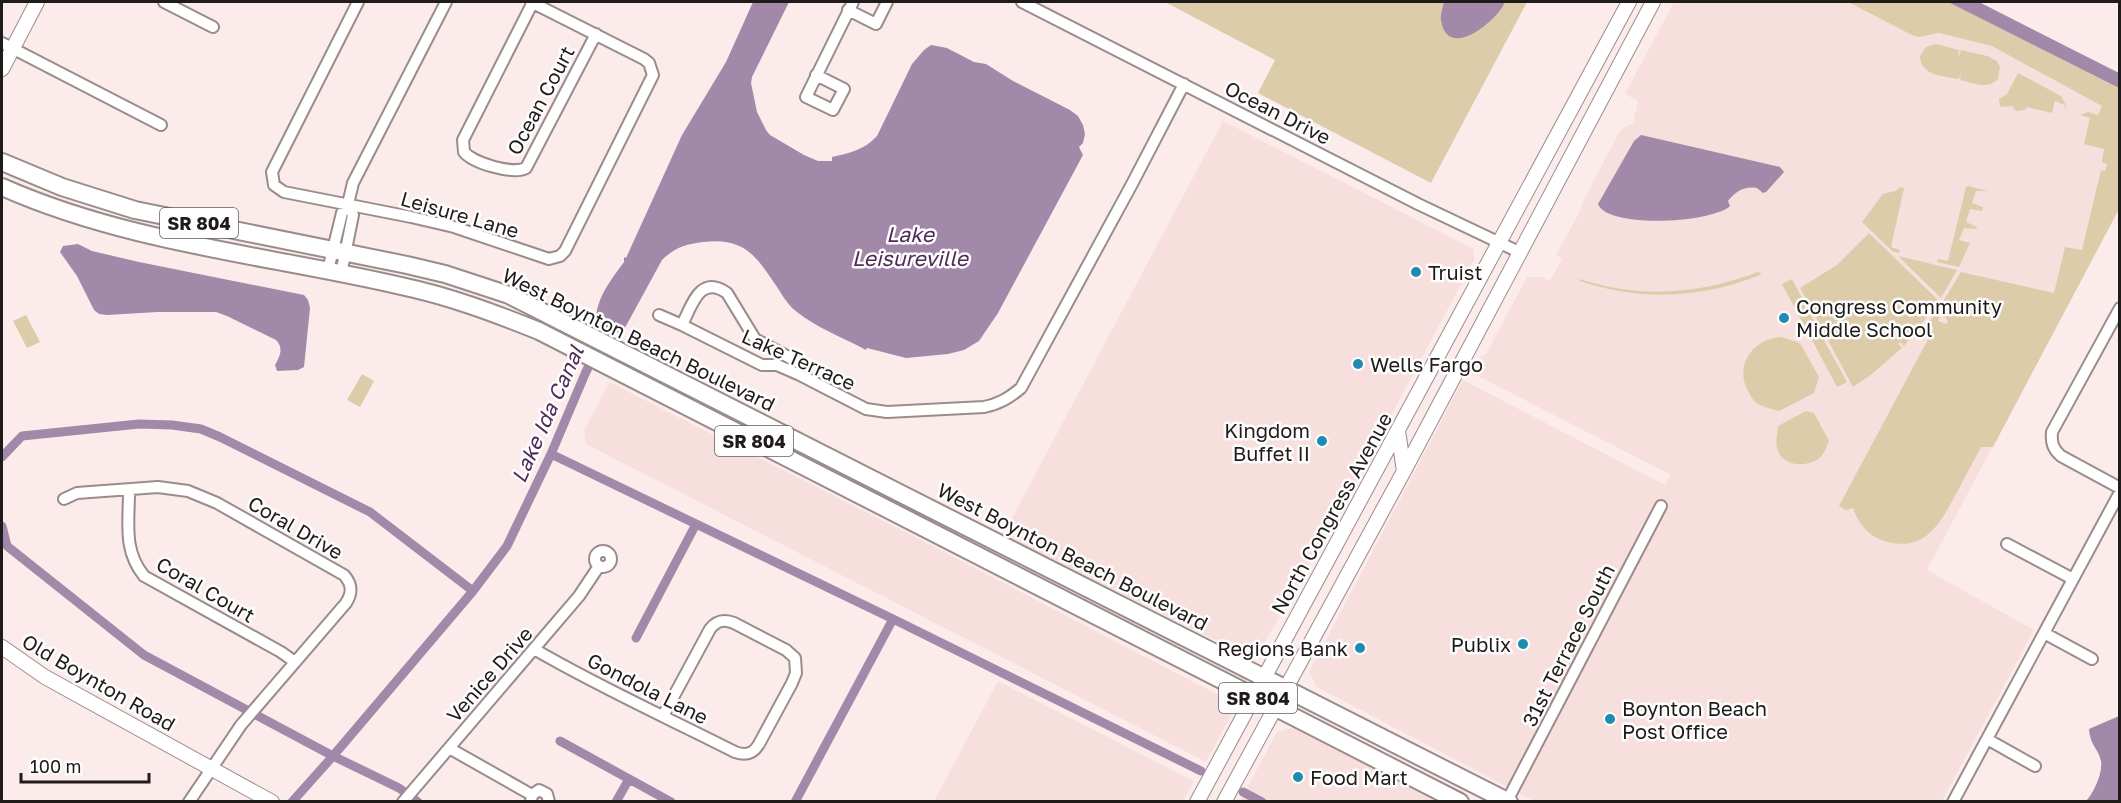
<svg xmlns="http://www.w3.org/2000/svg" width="2121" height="803" font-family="'Golos Text',sans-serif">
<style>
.built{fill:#f7dfdd}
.green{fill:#dca}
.water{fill:#a288a9}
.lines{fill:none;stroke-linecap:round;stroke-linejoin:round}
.canal{stroke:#a288a9;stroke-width:9}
.street-casing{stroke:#9a8c8b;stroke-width:14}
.secondary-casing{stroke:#9a8c8b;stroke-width:16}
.primary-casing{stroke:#9a8c8b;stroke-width:20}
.street{stroke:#fff;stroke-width:10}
.secondary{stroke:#fff;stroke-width:14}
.primary{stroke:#fff;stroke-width:16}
.poi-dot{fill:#1e8cb2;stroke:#fdfdfd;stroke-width:2}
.labels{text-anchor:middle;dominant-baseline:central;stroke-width:5;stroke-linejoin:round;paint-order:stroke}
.shield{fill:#fdfdfd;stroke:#625f5f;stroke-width:1.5}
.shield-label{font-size:18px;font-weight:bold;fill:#201b1b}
.street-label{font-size:20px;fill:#201b1b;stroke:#fdfdfd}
.poi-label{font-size:20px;fill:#201b1b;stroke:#fdfdfd;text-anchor:start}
.water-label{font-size:21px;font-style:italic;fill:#4f2b58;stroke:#fdfdfd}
</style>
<rect width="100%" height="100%" fill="#fbeceb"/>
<path class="built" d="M1674 2H1917L2119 105V209L1927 570 2034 630 1942 801H1534L1317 687 1309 672 1463 380 1665 485 1671 475 1470 372 1468 369 1472 362 1486 354 1527 277H1542L1550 281 1562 259 1556 255 1581 209 1582 203 1620 131 1628 125 1633 123 1638 101 1625 94Z
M1223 121 1474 249V260L1339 513 1262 647 1245 655 1003 535Z
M609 382 917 538 1228 700 1233 712 1206 762 586 444 584 431Z
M998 681 1194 781 1183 801H934Z
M1292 728 1438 801H1240L1277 732Z"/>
<path class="green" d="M1165 2H1527L1431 183 1258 93 1275 60Z
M1848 2H1948L2119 88V209L1993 447H1981C1973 462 1965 477 1957 492 1942 520 1927 552 1888 542 1870 538 1859 525 1853 508L1846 510 1839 506 1934 328 1928 323 1935 314 1940 317 1938 321 1946 324 1948 321 1946 318 1936 312 1943 303 1945 305 1947 303 1944 300 1961 272 2054 293 2065 247 2082 250 2101 170 2105 171 2107 164 2102 162 2104 149 2084 144 2090 118 2080 115 2088 112 2098 115 2102 106 1992 46 1939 33 1918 37 1912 35Z
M1936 44 1959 50 1958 59 1961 50 1987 56 1997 61 2000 67 1998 79C1987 90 1973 83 1960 80L1961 71 1959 79C1943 76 1921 76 1920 56L1926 47Z
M2018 73 2061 96 2066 105 2065 111V105L2055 101 2052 113 2027 107 2025 110 2016 111 2012 106 2000 107 1999 99 2007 94Z
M1968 186 1988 191H1976L1972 203 1983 207 1982 211 1970 209 1966 222 1977 227 1976 229 1964 228 1959 240 1970 243 1959 267 1937 262 1938 259 1948 261 1966 187Z
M1900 187 1904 188 1891 247 1900 250 1899 253 1892 251 1862 222 1883 194 1895 191Z
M1869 233 1939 301 1904 346 1900 342 1898 343 1902 348 1872 374 1853 387 1800 288 1837 265Z
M1898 256 1957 270 1941 298Z
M1758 272 1761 273 1760 275C1701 299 1639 301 1580 281V279C1639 299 1701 294 1758 272Z
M1792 279 1819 330 1809 335 1782 284Z
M26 315 40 342 27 348 13 321Z
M1820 333 1847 382 1837 387 1811 338Z
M1781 337 1800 343 1819 377 1814 393 1779 411C1773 409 1762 407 1757 403 1752 400 1749 392 1746 387 1736 362 1755 339 1781 337Z
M362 374 374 381 360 407 347 400Z
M1806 411 1814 413 1829 441C1827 445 1825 451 1823 454 1814 467 1789 468 1780 455 1774 446 1777 436 1778 426Z"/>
<path class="water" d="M753 2H789L752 77 751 83 757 112 766 130 770 135 804 155 818 161H832V157C850 153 864 150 877 136L912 64 924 50 931 45 947 48 974 62 986 64 1013 81 1070 110 1078 116 1083 125 1085 134 1083 143 1079 147 1083 155 998 313 979 341 964 350 948 354 906 358 867 348 866 350C844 338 817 328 797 312 789 306 784 298 779 290 757 258 747 237 703 242 686 244 674 248 662 260L621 335 596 323C595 299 611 280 624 262V257L626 258 682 135 726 62Z
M1444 2H1505C1497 21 1447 62 1441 20 1440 15 1443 7 1444 2Z
M1948 2H1979L2119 73V88Z
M1641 135 1780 167 1784 172 1766 192 1763 193 1757 188C1744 186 1736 191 1728 201L1730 206C1712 223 1608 229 1598 204L1634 141Z
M78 244 92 251 139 262 304 295 308 300 310 308 304 367 298 370 277 371 275 365C280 356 284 348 276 340L227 316 216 312H158L107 315 99 314 94 310 77 276 60 252 63 246Z
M2119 716V801H2086C2094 792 2103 773 2101 761 2098 748 2090 745 2089 729Z"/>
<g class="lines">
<path class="canal" d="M551 454 893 619 1201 771
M2 457 22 436 139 424 172 425 201 429 220 437 370 512 473 591
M2 526 7 546 144 655 333 756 399 788 418 802
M636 638 696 524
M560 741 671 802
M1243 792 1262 802
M292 802 333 756 473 591 507 546 551 454 585 374 611 318
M616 802 629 779
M795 802 893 619"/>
<g class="street-casing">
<path id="street" d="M164 2 213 27
M358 2 272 172 274 185 284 192 411 217 454 227 549 259 560 256 565 251 653 75 649 63 644 59 531 2
M533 2 463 140 464 152C473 163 513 175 526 168L596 34
M1022 2 1418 204 1519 252
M848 10 876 24 887 2
M2 43 161 125
M816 75 844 89 833 110 806 97 853 2
M328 270 342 213 348 204 353 183 446 2
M341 274 353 215 348 204
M2120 308 2052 432C2051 443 2053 449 2061 456L2120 488
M659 315 682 325
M805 366 755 339 727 293C700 274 692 305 682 325L762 365H777L800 375 866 409 887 412 984 407C999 404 1009 398 1021 388L1132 184 1184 84
M129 491C129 523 123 550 144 576L281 652 295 662
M64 499 77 493 158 487 188 491 217 503 344 575C352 584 353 592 346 603L241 725 189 802
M2007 544 2073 579
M595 559a8 8 0 1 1 16 0a8 8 0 1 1-16 0Z
M2044 633 2092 659
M534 649C599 687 668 718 735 752 746 756 753 754 759 744L792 683 796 673 795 658 786 650 734 623C724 619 717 620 710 629L663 716
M1987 739 2035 766
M449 748 532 795
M531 801 532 795 539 790 547 794 549 802
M1507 801 1661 506
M403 802 579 596 599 566
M1953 802 2120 492"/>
</g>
<g class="secondary-casing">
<path id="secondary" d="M2 69 37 2
M1398 431 1404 471
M2 647 45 677 272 802
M1197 802 1629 2
M1224 802 1404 471 1653 2"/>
</g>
<g class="primary-casing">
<path id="primary" d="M2 162 62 187 135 210 407 265 445 274 509 295 1509 802
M2 187C128 243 267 255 401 286 449 296 494 313 539 331L1460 802"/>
</g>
<use href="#street" class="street"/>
<use href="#secondary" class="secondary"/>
<use href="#primary" class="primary"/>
</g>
<g class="poi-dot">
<circle cx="1416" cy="272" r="6"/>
<circle cx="1784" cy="318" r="6"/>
<circle cx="1358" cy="364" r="6"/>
<circle cx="1322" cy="441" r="6"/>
<circle cx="1523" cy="644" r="6"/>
<circle cx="1360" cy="648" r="6"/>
<circle cx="1610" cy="719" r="6"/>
<circle cx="1298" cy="777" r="6"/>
</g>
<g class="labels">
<g class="shield">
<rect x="160" y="208" width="78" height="30" rx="4.5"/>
<rect x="715" y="426" width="78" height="30" rx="4.5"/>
<rect x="1219" y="683" width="78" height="30" rx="4.5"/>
</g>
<g class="shield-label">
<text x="199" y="223">SR 804</text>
<text x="754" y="441">SR 804</text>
<text x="1258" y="698">SR 804</text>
</g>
<g class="street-label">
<text transform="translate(540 100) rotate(-62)">Ocean Court</text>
<text transform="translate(1278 112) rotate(27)">Ocean Drive</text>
<text transform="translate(460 214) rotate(16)">Leisure Lane</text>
<text transform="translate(639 339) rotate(26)">West Boynton Beach Boulevard</text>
<text transform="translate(799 359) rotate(24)">Lake Terrace</text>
<text transform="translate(1331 513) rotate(-61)">North Congress Avenue</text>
<text transform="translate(296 527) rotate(30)">Coral Drive</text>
<text transform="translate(1073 556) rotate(27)">West Boynton Beach Boulevard</text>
<text transform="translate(206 589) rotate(30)">Coral Court</text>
<text transform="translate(1568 645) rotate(-63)">31st Terrace South</text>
<text transform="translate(489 674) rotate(-49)">Venice Drive</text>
<text transform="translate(99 682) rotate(30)">Old Boynton Road</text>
<text transform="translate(648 688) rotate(27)">Gondola Lane</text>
</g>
<g class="poi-label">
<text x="1428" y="272">Truist</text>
<text x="1796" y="306">Congress Community<tspan x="1796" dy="23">Middle School</tspan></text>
<text x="1370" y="364">Wells Fargo</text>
<text x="1310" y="430" text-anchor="end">Kingdom<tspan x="1310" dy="23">Buffet II</tspan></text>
<text x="1511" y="644" text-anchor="end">Publix</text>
<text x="1348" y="648" text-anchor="end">Regions Bank</text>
<text x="1622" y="708">Boynton Beach<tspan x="1622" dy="23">Post Office</tspan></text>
<text x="1310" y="777">Food Mart</text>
</g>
<g class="water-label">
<text x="910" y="234">Lake<tspan x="910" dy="24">Leisureville</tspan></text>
<text transform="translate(547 414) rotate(-66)">Lake Ida Canal</text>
</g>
</g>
<rect width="2121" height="803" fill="none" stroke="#201b1b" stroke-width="6"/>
<path d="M21 773v9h128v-9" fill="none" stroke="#201b1b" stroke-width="3"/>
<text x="30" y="773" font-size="18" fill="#201b1b" stroke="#fdfdfd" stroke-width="4.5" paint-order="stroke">100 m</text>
</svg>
